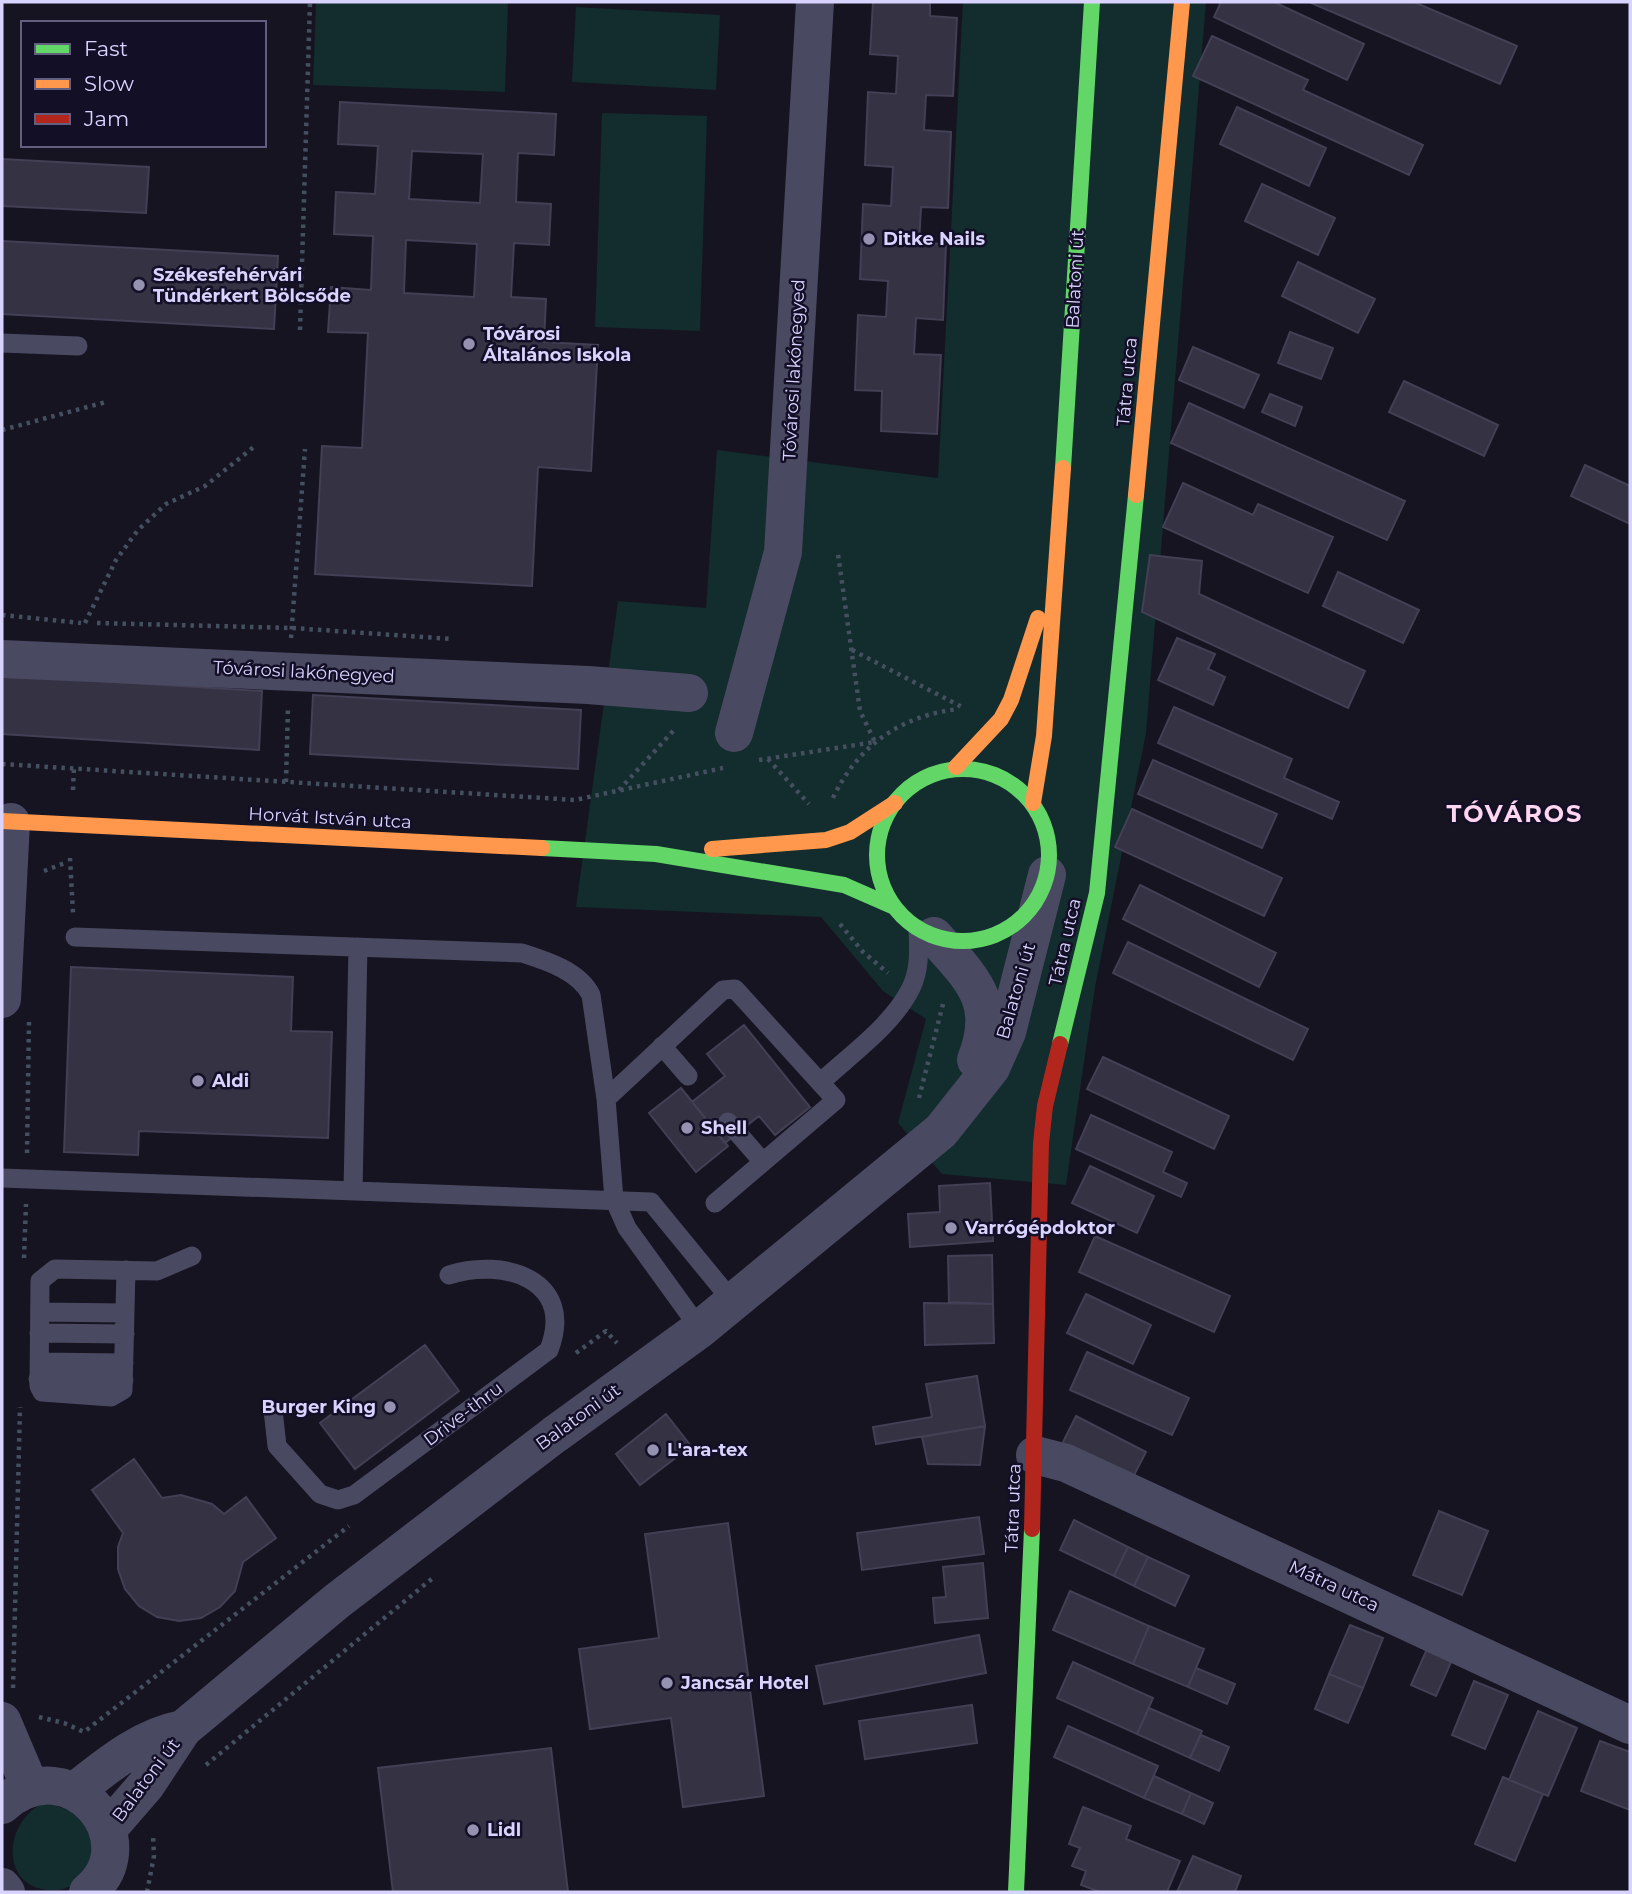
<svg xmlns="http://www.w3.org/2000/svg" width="1632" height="1894" font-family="Montserrat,sans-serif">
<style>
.green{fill:#132c2d}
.building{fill:#343243;stroke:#433f54;stroke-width:2;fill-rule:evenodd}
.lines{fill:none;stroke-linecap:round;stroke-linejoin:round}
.path{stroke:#44505f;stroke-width:4.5;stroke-dasharray:3.5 5;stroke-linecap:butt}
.lane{stroke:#4a4962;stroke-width:19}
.street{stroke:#4a4962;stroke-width:38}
.fast{stroke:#63d668;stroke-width:16}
.slow{stroke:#ff974d;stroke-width:16}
.jam{stroke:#b3261e;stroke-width:16}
.poi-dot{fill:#9591b1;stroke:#130f26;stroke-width:2.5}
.labels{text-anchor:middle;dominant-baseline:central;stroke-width:5;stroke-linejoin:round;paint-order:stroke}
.poi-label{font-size:18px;font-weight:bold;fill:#d9d4ff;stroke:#130f26;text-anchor:start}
.street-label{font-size:18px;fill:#d9d4ff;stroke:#130f26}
.district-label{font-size:24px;font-weight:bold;letter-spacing:2px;fill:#ffd6f0;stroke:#130f26}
</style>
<rect width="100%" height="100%" fill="#161421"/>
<path class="green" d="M316 2H508L505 92 313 85Z
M963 2H1206L1146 733 1095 987 1066 1185 942 1174 898 1123 926 1019 883 991 821 917 576 907 618 601 706 608 717 450 938 478Z
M576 7 720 15 716 90 572 82Z
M602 113 707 116 700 331 595 327Z
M45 1802 80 1814 94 1847C90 1857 87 1869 81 1878 76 1885 65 1889 57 1890 0 1894 0 1823 45 1802Z"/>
<path class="building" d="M873 2H930V16L957 18 953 96 926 95 924 130 951 132 948 208 921 207 919 243 946 244 943 320 916 318 914 354 941 355 937 434 881 431 882 391 855 390 858 315 886 317 888 281 860 279 863 204 891 206 893 167 865 165 868 92 896 94 898 56 870 54Z
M1221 2H1274L1364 44 1347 80 1214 17Z
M1309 2H1414L1517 46 1500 84Z
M1212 36 1308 80 1303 90 1423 145 1409 175 1193 76Z
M340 102 556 114 554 155 518 153 516 202 551 204 549 245 514 243 511 297 546 299 544 342 598 345 591 471 538 467 532 586 315 574 322 446 362 448 368 333 328 332 331 287 371 290 373 236 334 234 336 192 375 194 378 146 338 144ZM412 151 483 154 480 203 409 199ZM406 240 477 244 474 297 404 293Z
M1237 107 1326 148 1309 186 1220 144Z
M2 159 149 167 146 213 2 206Z
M1262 184 1335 218 1318 255 1245 221Z
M2 241 278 256 274 329 2 314Z
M1298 262 1375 299 1358 333 1282 296Z
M1290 332 1333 348 1321 379 1278 363Z
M1193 347 1259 375 1244 408 1179 380Z
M1404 381 1498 425 1484 456 1389 412Z
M1270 394 1302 407 1295 426 1262 412Z
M1189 403 1405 501 1387 540 1171 443Z
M1585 465 1630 486V524L1571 496Z
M1183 483 1253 515 1258 504 1333 537 1308 593 1163 527Z
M1150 555 1202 561 1199 594 1365 671 1348 708 1142 612Z
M1338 572 1419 610 1403 643 1323 606Z
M1177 638 1215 654 1208 669 1225 677 1213 705 1158 680Z
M2 675 262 691 259 750 2 734Z
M313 695 581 710 578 769 310 754Z
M1174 707 1292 759 1284 778 1339 802 1332 819 1158 743Z
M1153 760 1277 814 1262 848 1138 794Z
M1132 809 1282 878 1264 916 1115 847Z
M1140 885 1276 953 1259 987 1123 919Z
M1128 942 1308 1029 1293 1060 1113 973Z
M71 967 293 977 291 1031 332 1032 328 1138 139 1131 138 1155 64 1152Z
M744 1025 810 1107 775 1135 759 1116 725 1143 692 1102 725 1076 707 1054Z
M1103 1057 1229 1116 1214 1149 1087 1089Z
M681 1088 728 1146 696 1172 649 1113Z
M1091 1115 1172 1152 1163 1172 1187 1183 1181 1197 1076 1149Z
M1090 1166 1154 1196 1137 1233 1072 1203Z
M990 1183 993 1241 910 1247 908 1214 940 1212 939 1186Z
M1095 1236 1230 1296 1214 1332 1079 1272Z
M992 1255 993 1304 949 1302 948 1256Z
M1086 1294 1151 1325 1133 1364 1067 1333Z
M924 1303 993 1304 994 1343 925 1345Z
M425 1345 459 1391 355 1469 320 1423Z
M1087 1352 1189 1398 1172 1435 1070 1390Z
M977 1376 985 1426 876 1444 873 1427 932 1417 926 1384Z
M666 1414 691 1446 640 1485 616 1454Z
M1076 1416 1146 1452 1130 1483 1061 1446Z
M985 1426 980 1465 928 1464 922 1437Z
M134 1459 162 1498 181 1495 212 1504 224 1514 246 1497 276 1538 243 1562 235 1591 220 1607 201 1618 179 1621 157 1617 139 1606 125 1589 118 1569V1547L123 1533 92 1490Z
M1439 1511 1488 1531 1462 1595 1413 1575Z
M979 1517 984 1554 862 1570 857 1533Z
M1074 1520 1128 1547 1114 1576 1060 1550Z
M728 1523 764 1796 683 1807 671 1718 590 1729 579 1649 659 1638 645 1534Z
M1128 1547 1148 1557 1134 1586 1114 1576Z
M1148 1557 1189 1576 1175 1606 1134 1586Z
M983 1563 988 1618 935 1623 933 1598 946 1597 943 1567Z
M1070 1591 1149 1626 1133 1664 1053 1630Z
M1350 1625 1383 1638 1363 1688 1329 1674Z
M1149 1626 1204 1649 1188 1687 1133 1664Z
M979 1635 986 1673 824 1704 816 1666Z
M1427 1649 1452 1660 1436 1696 1411 1685Z
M1073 1662 1153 1698 1137 1734 1057 1698Z
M1196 1668 1235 1684 1227 1704 1188 1687Z
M1329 1674 1363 1688 1348 1723 1315 1709Z
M1474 1681 1508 1695 1485 1749 1452 1735Z
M972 1705 977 1743 865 1759 859 1721Z
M1149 1708 1202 1731 1190 1758 1137 1734Z
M1538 1711 1577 1728 1548 1796 1509 1780Z
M1068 1726 1158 1766 1144 1798 1054 1757Z
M1201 1735 1229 1747 1219 1771 1190 1758Z
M1600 1741 1630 1752V1810L1581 1791Z
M551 1748 568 1892H393L378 1768Z
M1154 1776 1191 1793 1182 1814 1144 1798Z
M1503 1777 1543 1794 1515 1861 1475 1844Z
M1191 1793 1213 1803 1204 1824 1182 1814Z
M1083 1807 1131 1826 1126 1839 1180 1861 1167 1892H1100L1081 1885 1086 1871 1072 1866 1080 1848 1069 1844Z
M1193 1856 1241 1876 1235 1892H1177Z"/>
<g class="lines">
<path class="path" d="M300 330 310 2
M2 430 106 402
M2 615 81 623
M85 623 116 560 138 530 166 504 205 486 255 446
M97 623 292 628 452 639
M291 638 305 449
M852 650 964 708
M768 759 809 804
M759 760 875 742 860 711 838 554
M2 764 575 800 723 768
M286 782 288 706
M73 790 74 767
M619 790 675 729
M833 798C858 745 902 715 959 709
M70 858 73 913
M44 871 65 863
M840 924 863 952 888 973
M919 1098 943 1004
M27 1153 29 1022
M24 1258 26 1204
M576 1353 606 1331 617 1343
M13 1688 20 1407
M39 1717 64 1723 84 1732 349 1526
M206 1765 434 1577
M147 1892 154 1856 153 1835"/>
<path class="lane" d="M2 343 78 346
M75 937 522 953C547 961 579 971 591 995L606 1099 614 1199 627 1228 700 1329
M662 1046 688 1076
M821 1082C851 1054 892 1026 911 988 920 970 919 949 918 929
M606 1099 723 990 735 989 836 1100 715 1203
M728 1122 763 1162
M2 1178 651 1202 733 1302
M353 1190 358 947
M126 1270 123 1390 111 1397 42 1392 39 1386 40 1281 55 1269 157 1271 192 1256
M40 1312 125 1313
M39 1333 125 1334
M39 1362 124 1363
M38 1379 124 1380
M273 1410 277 1446 320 1494 338 1500 354 1495 549 1350C576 1280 504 1257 449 1275"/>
<path class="street" d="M2 659 588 685 689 693
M734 733 783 552 815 2
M934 936C972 979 999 1001 976 1060
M2 999 11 822
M1035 1455 1066 1463 1630 1725
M2 1721 30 1787
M75 1791C108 1765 141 1737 183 1729
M2 1805C70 1744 150 1842 88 1892
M107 1830 146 1785 183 1729 337 1601 554 1435 700 1329 941 1131 991 1068 1007 1032 1047 875
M2 1887 6 1892"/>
<path class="fast" d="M1063 468 1092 2
M877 855a86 86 0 1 1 172 0a86 86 0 1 1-172 0Z
M542 848 656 854 844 885 892 906
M1060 1044 1097 893 1136 495
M1016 1892 1032 1529"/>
<path class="slow" d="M1136 495 1182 2
M956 767 1001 719 1011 700 1038 618
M1033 803 1044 736 1063 468
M2 821 542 848
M712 849 826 840 850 832 895 803"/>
<path class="jam" d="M1032 1529 1041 1143 1045 1106 1060 1044"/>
</g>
<g class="poi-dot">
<circle cx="869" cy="239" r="7"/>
<circle cx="139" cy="285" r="7"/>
<circle cx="469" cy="344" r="7"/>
<circle cx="198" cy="1081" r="7"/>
<circle cx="687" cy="1128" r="7"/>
<circle cx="951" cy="1228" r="7"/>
<circle cx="390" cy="1407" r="7"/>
<circle cx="653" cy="1450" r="7"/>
<circle cx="667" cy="1683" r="7"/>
<circle cx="473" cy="1830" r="7"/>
</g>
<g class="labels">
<g class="poi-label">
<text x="883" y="239">Ditke Nails</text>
<text x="153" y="275">Székesfehérvári<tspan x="153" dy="21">Tündérkert Bölcsőde</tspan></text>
<text x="483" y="334">Tóvárosi<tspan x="483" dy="21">Általános Iskola</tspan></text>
<text x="212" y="1081">Aldi</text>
<text x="701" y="1128">Shell</text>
<text x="965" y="1228">Varrógépdoktor</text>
<text x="376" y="1407" text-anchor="end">Burger King</text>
<text x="667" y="1450">L'ara-tex</text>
<text x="681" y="1683">Jancsár Hotel</text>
<text x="487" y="1830">Lidl</text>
</g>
<g class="street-label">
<text transform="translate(1075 279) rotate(-87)">Balatoni út</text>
<text transform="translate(794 370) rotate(-87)">Tóvárosi lakónegyed</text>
<text transform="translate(1127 382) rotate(-85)">Tátra utca</text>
<text transform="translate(304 672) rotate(3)">Tóvárosi lakónegyed</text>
<text transform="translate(330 818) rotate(3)">Horvát István utca</text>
<text transform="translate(1065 942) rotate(-77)">Tátra utca</text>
<text transform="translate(1016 991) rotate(-74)">Balatoni út</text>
<text transform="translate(463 1414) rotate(-37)">Drive-thru</text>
<text transform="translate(578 1417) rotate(-36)">Balatoni út</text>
<text transform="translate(1013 1508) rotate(-88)">Tátra utca</text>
<text transform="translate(1334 1586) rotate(25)">Mátra utca</text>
<text transform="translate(146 1780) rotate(-53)">Balatoni út</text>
</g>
<g class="district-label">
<text x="1515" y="813">TÓVÁROS</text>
</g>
</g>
<rect width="1632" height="1894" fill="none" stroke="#d9d4ff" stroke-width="7"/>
<rect x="21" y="21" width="245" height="126" fill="#130f26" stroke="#625e7d" stroke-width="2"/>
<rect x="35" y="44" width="35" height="10" fill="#63d668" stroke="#625e7d" stroke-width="2"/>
<text x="84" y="56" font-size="21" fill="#d9d4ff">Fast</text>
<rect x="35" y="79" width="35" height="10" fill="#ff974d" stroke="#625e7d" stroke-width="2"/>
<text x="84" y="91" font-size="21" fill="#d9d4ff">Slow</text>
<rect x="35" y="114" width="35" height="10" fill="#b3261e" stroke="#625e7d" stroke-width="2"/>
<text x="84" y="126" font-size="21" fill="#d9d4ff">Jam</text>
</svg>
